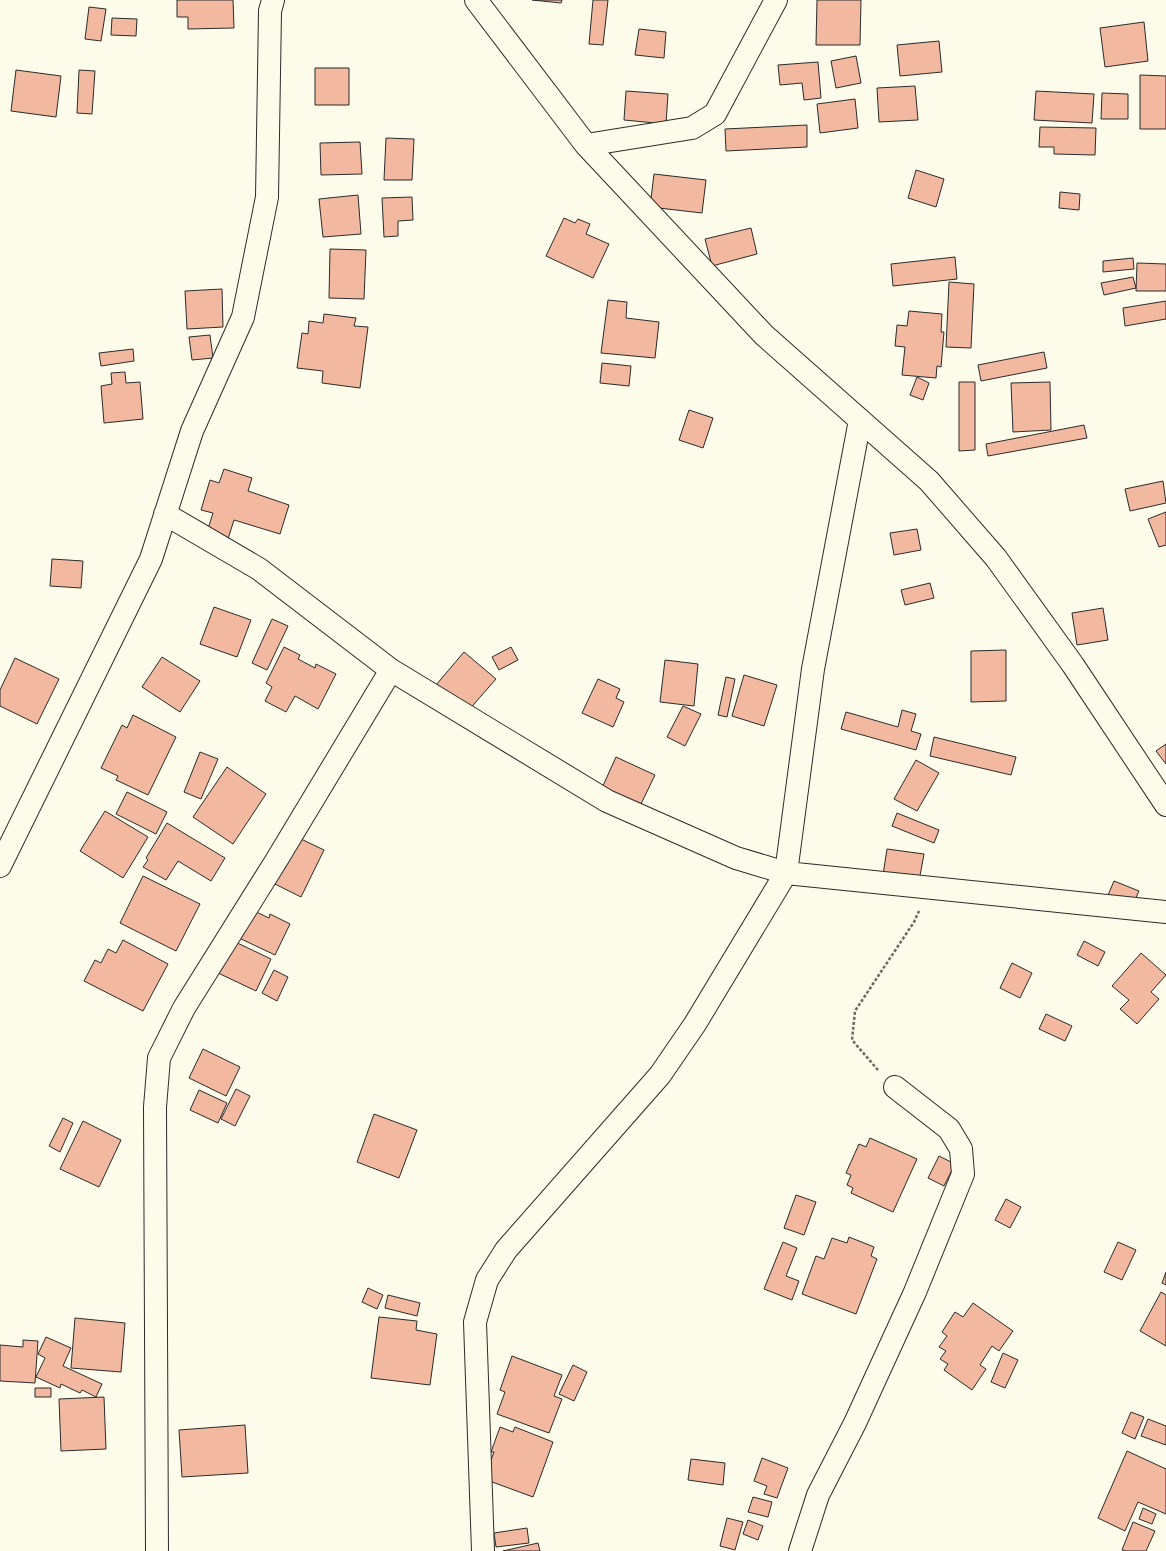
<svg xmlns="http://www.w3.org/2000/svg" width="1166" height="1551" font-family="Roboto,sans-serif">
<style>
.building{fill:#f2b8a0;stroke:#2b2b2b}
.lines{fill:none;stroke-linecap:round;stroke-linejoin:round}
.minor-casing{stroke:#2b2b2b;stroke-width:24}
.path{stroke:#6a6964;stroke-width:2.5;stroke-dasharray:3 2;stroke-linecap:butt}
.minor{stroke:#fdfbea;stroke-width:22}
</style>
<rect width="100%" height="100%" fill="#fdfbea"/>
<path class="building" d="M177 0H233L234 28 188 29V17H177Z
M532 0H562L561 3Z
M593 0H608L603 45 589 44Z
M817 0H861L860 45H816Z
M89 7 106 9 101 41 85 39Z
M112 18 137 19 136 36 111 35Z
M1144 22 1148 61 1105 67 1100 28Z
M639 29 666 32 664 58 635 55Z
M939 41 942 72 900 76 897 45Z
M856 56 861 83 836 88 831 61Z
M818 62 821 98 804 100 802 83 780 85 778 65Z
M315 68H349V105H315Z
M16 70 61 76 56 117 11 111Z
M79 70 95 71 92 114 77 113Z
M1140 75 1166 76V129H1140Z
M915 86 918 120 879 122 877 88Z
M626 91 668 94 666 124 624 120Z
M1036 91 1094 94 1092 123 1034 120Z
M1102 93 1128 94V119H1101Z
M855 99 858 128 820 133 817 104Z
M807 125V147L726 151 725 129Z
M1040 127 1096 128 1095 155 1054 154V147H1039Z
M386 138 414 139 412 180H384Z
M360 142 362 174 321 175 320 143Z
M916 170 944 179 936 207 908 198Z
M654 174 706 180 702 213 650 207Z
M1060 192 1080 194 1079 210 1059 208Z
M358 195 361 234 323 237 319 199Z
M412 197 413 220 398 221V236L384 237 382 198Z
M564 218 575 223 578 219 590 224 586 234 609 244 593 278 546 256Z
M751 228 757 254 712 266 705 239Z
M330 249 366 250 364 299 329 298Z
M955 257 957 279 893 286 891 264Z
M1133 258 1134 269 1103 272V261Z
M1137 263 1166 264V291H1136Z
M1133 277 1136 288 1104 295 1101 283Z
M949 282 974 284 971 348 946 347Z
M222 289 223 327 187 329 185 291Z
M608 300 627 302 626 318 659 322 655 358 601 353Z
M1166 301V319L1125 326 1123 308Z
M909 311 942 314 941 332H944L941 367 937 366 936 378 902 375 905 347 895 346 897 325 907 326Z
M324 314 356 318 354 326 368 327 360 388 322 383 323 371 297 368 302 333 308 334 309 321 323 323Z
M210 335 213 358 192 360 189 337Z
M133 349 134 361 101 366 99 353Z
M1044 352 1047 368 981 381 978 365Z
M602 363 631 366 629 386 600 383Z
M125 372 126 383 140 382 143 419 104 423 101 386 112 384 111 373Z
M917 377 929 383 923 400 910 395Z
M959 382H975V450L959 451Z
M1050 382 1051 430 1013 432 1011 383Z
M689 410 713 418 703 448 679 440Z
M1084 425 1087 438 988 456 986 444Z
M224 469 252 478 248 491 289 505 280 534 234 520 227 542 206 535 213 513 201 510 210 480 219 483Z
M1163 481 1166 503 1130 511 1125 489Z
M1166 512V545L1159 547 1148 519Z
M917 529 921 550 894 555 890 533Z
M52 559 83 561 81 588 50 586Z
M930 583 934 598 905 605 901 590Z
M214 607 251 620 237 657 200 644Z
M1103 608 1108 640 1077 645 1072 613Z
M272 619 288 626 267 670 252 663Z
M284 647 300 655 298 659 315 668 316 664 336 674 318 709 295 696 286 712 265 701 272 687 266 683Z
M511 647 518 660 499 670 492 657Z
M1006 650V701L971 702V651Z
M464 652 496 679 467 712 436 685Z
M162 657 200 681 180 712 142 687Z
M15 658 59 679 37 724 0 706V690Z
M665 660 698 664 694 706 660 702Z
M744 675 777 685 764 726 732 716Z
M726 677 735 679 727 717 718 715Z
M598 679 620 689 616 698 624 702 613 727 582 713Z
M683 706 701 714 685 746 667 737Z
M902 710 916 714 911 731 921 734 916 750 841 729 846 712 898 727Z
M133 715 176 737 148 795 116 780 118 776 101 768 122 725 127 728Z
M934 737 1016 757 1011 775 930 756Z
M1166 744V764L1156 751Z
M200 752 218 759 201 799 184 792Z
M616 757 655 775 640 806 602 788Z
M916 760 939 773 917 811 894 799Z
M227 767 266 794 233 844 193 817Z
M127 792 167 812 156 834 116 814Z
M105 811 148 837 123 878 80 851Z
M897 813 939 830 934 843 892 826Z
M167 823 225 858 211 881 178 861 166 880 143 867 148 860 146 858Z
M299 838 324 850 301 897 271 882Z
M887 849 924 854 919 881 883 875Z
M143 876 200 904 176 951 120 923Z
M1114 881 1139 891 1132 906 1108 895Z
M252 910 269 918 270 914 290 924 275 955 239 938Z
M123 940 168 964 143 1011 84 981 95 960 101 963 108 949 116 953Z
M231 940 271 959 256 991 216 972Z
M1084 941 1105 952 1098 966 1077 955Z
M1141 953 1166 975 1151 992 1159 999 1137 1024 1120 1009 1129 1000 1112 986Z
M1012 963 1032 973 1020 998 1000 988Z
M274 970 288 977 277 1001 262 993Z
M1046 1014 1072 1026 1065 1041 1039 1029Z
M203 1049 240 1067 226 1096 189 1078Z
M236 1089 250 1096 235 1126 221 1119Z
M199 1090 227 1103 218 1123 190 1110Z
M374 1114 417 1130 399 1178 357 1162Z
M63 1118 73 1123 60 1152 49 1146Z
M83 1121 121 1140 99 1187 60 1169Z
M870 1138 917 1159 893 1212 851 1193 853 1188 847 1185 851 1175 846 1173 859 1144 866 1147Z
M939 1156 955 1164 944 1186 928 1178Z
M796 1195 816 1202 804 1235 784 1228Z
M1006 1199 1021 1207 1010 1228 995 1220Z
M849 1237 874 1247 871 1256 877 1259 856 1314 802 1294 816 1256 824 1259 832 1238 847 1243Z
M783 1242 797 1248 786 1276 799 1281 792 1300 764 1289Z
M1118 1242 1136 1250 1122 1280 1104 1272Z
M1166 1272V1285L1162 1283Z
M368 1288 383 1295 377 1309 362 1302Z
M1161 1292 1166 1295V1346L1140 1331Z
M388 1295 420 1303 417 1316 385 1308Z
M973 1303 1013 1331 999 1351 992 1346 980 1365 986 1369 972 1390 944 1370 948 1364 940 1359 946 1351 939 1347 947 1336 942 1332 955 1312 963 1317Z
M379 1317 417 1321 416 1330 437 1334 430 1385 371 1378Z
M75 1318 125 1323 121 1372 71 1368Z
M46 1337 71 1348 63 1366 102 1384 96 1397 82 1390 80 1393 61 1384 60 1388 36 1377 45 1358 38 1354Z
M23 1340 38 1341 35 1383 0 1381V1345L23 1347Z
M1003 1353 1018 1360 1005 1388 991 1382Z
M512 1356 562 1375 554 1396 562 1399 549 1433 497 1414 505 1392 500 1390Z
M573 1365 587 1372 574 1401 559 1394Z
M35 1388H51V1397H35Z
M104 1397 106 1449 61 1451 59 1399Z
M1131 1412 1144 1417 1135 1439 1122 1433Z
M1148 1419 1166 1426V1445L1141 1436Z
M245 1425 248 1473 182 1477 179 1430Z
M500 1427 513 1432 515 1427 553 1442 533 1497 484 1479 494 1452H491Z
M1127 1451 1166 1469V1514L1138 1502 1125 1531 1098 1518Z
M762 1458 788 1468 777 1498 764 1494 767 1486 754 1481Z
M691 1459 725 1463 723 1485 688 1480Z
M753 1497 772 1502 768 1517 748 1512Z
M1143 1508 1156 1514 1152 1524 1139 1519Z
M727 1518 743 1522 735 1550 720 1546Z
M748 1520 763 1526 758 1540 743 1534Z
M1133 1522 1155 1531 1146 1551H1126L1122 1550Z
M527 1528 529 1543 496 1547 494 1533Z
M538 1543 540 1551H503Z"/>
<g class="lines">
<g class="minor-casing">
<path id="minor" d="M476 0 586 145 764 335 929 481 996 558 1073 665 1166 805
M586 145 692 128 715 114 776 0
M165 514 259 569 391 670 607 801 736 858 786 873 1166 912
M0 866 151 559 192 431 243 317 267 197 270 11 273 0
M157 1551 155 1107 159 1058 184 1008 276 861 391 670
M483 1551 475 1322 487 1280 506 1250 660 1075 695 1024 786 873 813 669 860 420
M800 1551 818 1495 855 1423 915 1292 963 1174 961 1149 949 1129 895 1087"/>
</g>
<path class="path" d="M878 1070 852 1040 855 1011 914 922 919 911"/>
<use href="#minor" class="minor"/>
</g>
</svg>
